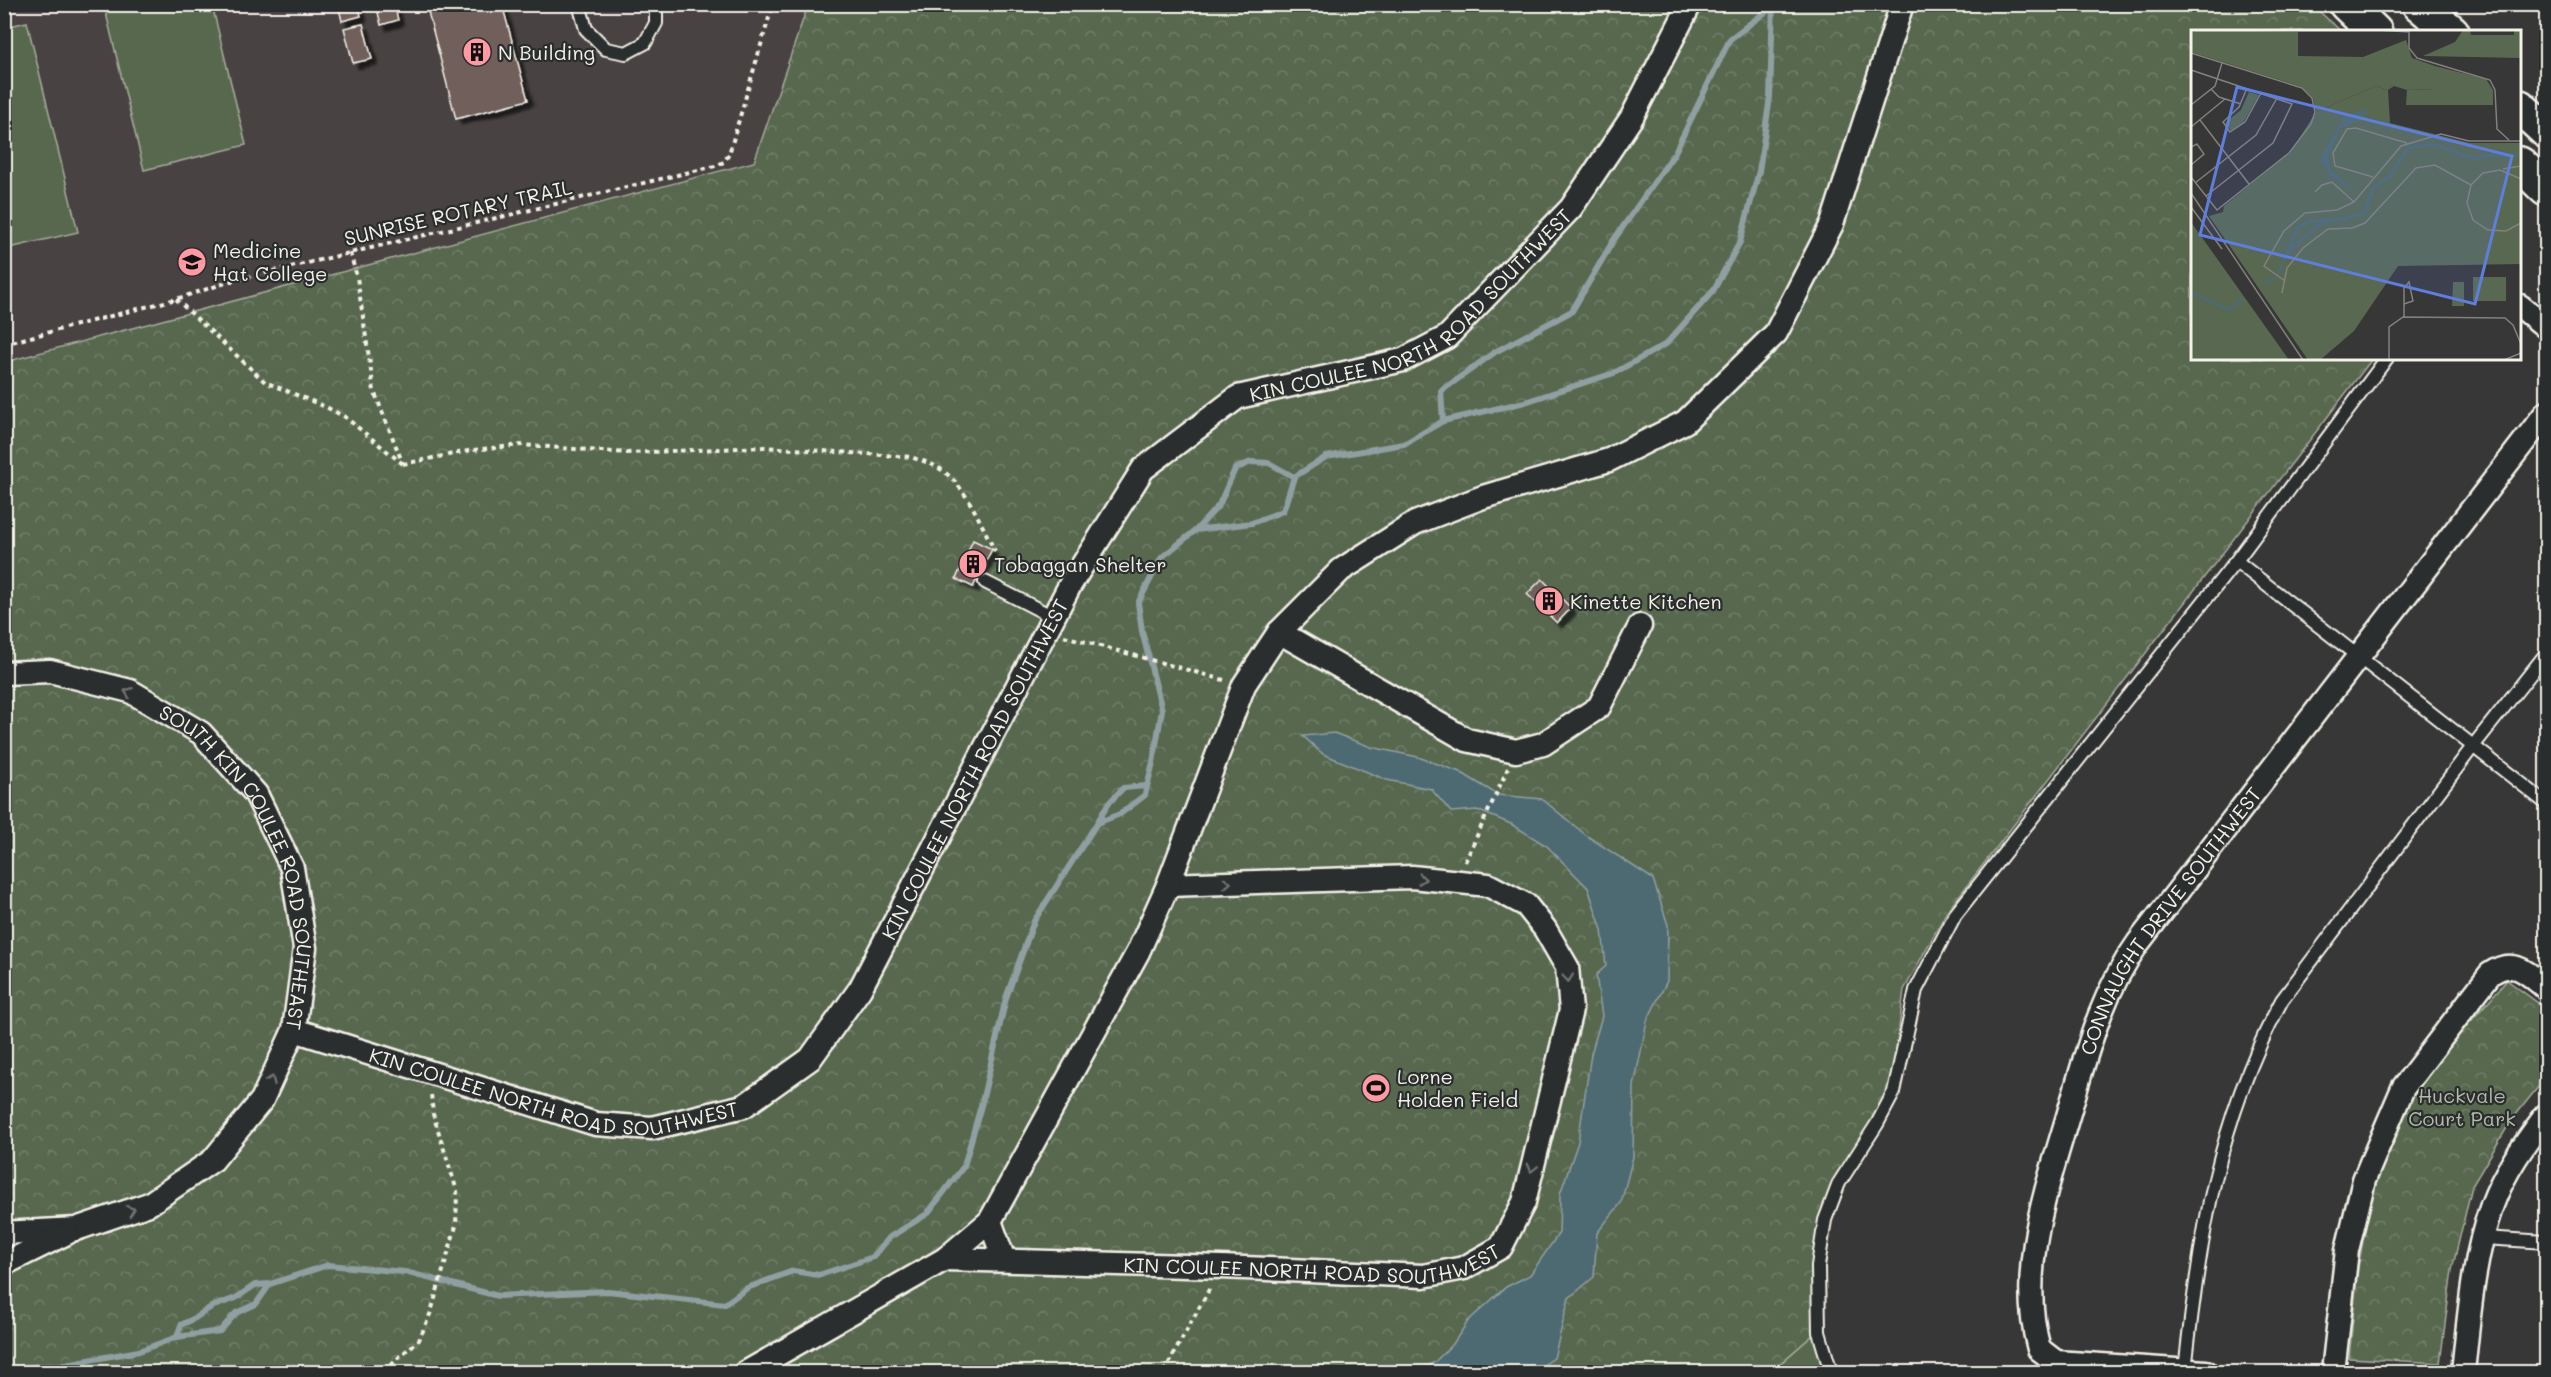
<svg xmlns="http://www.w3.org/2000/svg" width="2551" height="1377" font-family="Mali,sans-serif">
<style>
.built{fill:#494342}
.green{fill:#596850;stroke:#a6ac9c;stroke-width:1.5}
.forest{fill:url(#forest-crowns);stroke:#a6ac9c;stroke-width:1.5}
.water{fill:#4e6a73;stroke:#90a0a2;stroke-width:1.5}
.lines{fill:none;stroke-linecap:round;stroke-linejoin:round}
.stream{stroke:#90a0a2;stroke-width:6}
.building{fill:#715f5c;stroke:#f4f1e8;stroke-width:1.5;filter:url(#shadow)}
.service-casing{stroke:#f4f1e8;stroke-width:16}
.minor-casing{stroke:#f4f1e8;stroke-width:27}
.motorway-casing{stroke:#f4f1e8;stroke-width:38}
.path{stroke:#f4f1e8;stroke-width:4;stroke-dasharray:4.5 4.5;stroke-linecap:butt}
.service{stroke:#2a2d2e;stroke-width:12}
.minor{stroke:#2a2d2e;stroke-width:22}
.motorway{stroke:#2a2d2e;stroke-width:33}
.oneway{stroke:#71726f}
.labels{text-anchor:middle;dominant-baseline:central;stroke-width:4.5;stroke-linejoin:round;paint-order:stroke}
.poi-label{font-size:20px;fill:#f4f1e8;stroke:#2a2d2e;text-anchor:start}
.street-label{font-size:20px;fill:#f4f1e8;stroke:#2a2d2e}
.park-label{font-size:20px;fill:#b6baab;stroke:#2a2d2e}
.inset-river{fill:none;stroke:#4e6a73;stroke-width:3}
.inset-road{fill:none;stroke:#83817e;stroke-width:1.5}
.view{fill:#5e7fdd;fill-opacity:0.15;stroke:#5e7fdd;stroke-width:3}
.inset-edge{fill:none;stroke:#f4f1e8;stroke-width:3}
</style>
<defs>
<pattern id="forest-crowns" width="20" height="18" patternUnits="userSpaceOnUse" patternTransform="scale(1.5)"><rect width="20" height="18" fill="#596850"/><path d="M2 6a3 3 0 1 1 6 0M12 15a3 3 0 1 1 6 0" fill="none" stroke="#717e69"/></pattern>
<filter id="shadow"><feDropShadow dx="5.5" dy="5.5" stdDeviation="1.5" flood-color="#0009"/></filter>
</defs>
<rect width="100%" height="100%" fill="#383737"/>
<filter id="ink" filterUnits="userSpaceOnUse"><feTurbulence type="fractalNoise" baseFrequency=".0167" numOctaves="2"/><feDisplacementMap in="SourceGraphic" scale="12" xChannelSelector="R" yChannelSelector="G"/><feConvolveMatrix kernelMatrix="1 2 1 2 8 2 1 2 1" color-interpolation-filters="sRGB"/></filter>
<g filter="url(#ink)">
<path class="built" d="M5 5H808L754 162 5 362Z"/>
<path class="green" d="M104 5H212L246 145 144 170Z
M27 22 78 232 5 249V27Z
M1814 1334 1826 1372H1770Z"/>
<path class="forest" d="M2311 4 2341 31 2192 32V358L2372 359 1946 913 1904 990 1895 1058 1886 1090 1869 1127 1834 1184 1818 1220 1811 1269 1814 1334 1770 1372H5V362L754 162 808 5Z
M2507 980 2546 1009V1077L2511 1121 2472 1186 2452 1270 2440 1363 2349 1358 2358 1267 2376 1174 2421 1078Z"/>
<path class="water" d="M1334 733 1371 747 1418 757 1460 772 1498 795 1542 799 1587 836 1653 879 1668 925 1667 981 1647 1021 1634 1086 1633 1157 1621 1203 1597 1233 1594 1277 1569 1298 1554 1358 1533 1372H1414L1435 1362 1455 1341 1468 1321 1506 1287 1530 1275 1559 1233 1560 1194 1578 1142 1591 1054 1602 1016 1596 975 1606 966 1602 930 1588 888 1547 846 1511 824 1477 810 1451 812 1431 789 1387 780 1323 754 1303 736Z"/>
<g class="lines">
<path class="stream" d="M1443 421 1441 391 1495 352 1572 311 1613 241 1674 154 1730 39 1772 7
M1196 530 1219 505 1235 469 1251 462 1269 463 1294 477
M1097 823 1108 804 1123 788 1146 786
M177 1337 181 1325 195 1318 211 1307 236 1298 255 1285 270 1284
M4 1372 15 1368 61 1365 139 1351 177 1337 220 1331 236 1313 256 1304 270 1284 328 1265 405 1272 498 1296 608 1291 725 1304 747 1288 793 1271 819 1275 873 1257 890 1237 927 1214 964 1166 982 1102 1006 998 1034 921 1097 823 1120 814 1145 795 1153 762 1162 710 1142 631 1138 603 1162 557 1196 530 1252 523 1283 511 1294 477 1326 457 1404 444 1443 421 1525 402 1614 373 1666 344 1713 291 1740 242 1759 171 1770 97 1773 4"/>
</g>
<path class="building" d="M338 4H358L361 16 342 21Z
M376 4H394L398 20 381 25Z
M426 4H502L528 100 456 119Z
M363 24 372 59 353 63 344 28Z
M973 540 992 549 973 587 956 579Z
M1542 579 1571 608 1557 623 1527 594Z"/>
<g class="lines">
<g class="service-casing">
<path id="service" d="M579 4 586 29 606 49 626 53 645 43 656 23V4
M2236 561 2546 803
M985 582 1053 617
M2484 1238 2546 1242
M2185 1371C2199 1238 2218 1119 2282 1000L2474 745 2546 654
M1831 1372 1819 1332 1818 1266 1825 1220 1839 1183 1877 1124 1894 1092 1916 990 1955 915 2236 561 2387 358"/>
</g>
<g class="minor-casing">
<g id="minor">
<path d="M2520 306 2546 327"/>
<path d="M1279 632 1467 740 1516 751 1543 744 1599 707 1640 626"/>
<path id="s1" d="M4 673 50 671 130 691 201 733 256 794 292 868 305 948 294 1030 262 1100 213 1160 149 1204 76 1229 4 1233"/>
<path id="s2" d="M294 1030 596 1124 652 1128 744 1106 810 1059 860 989 1070 585 1143 469 1238 397 1403 360 1447 337 1571 208 1632 117 1690 4"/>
<path d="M990 1221 1004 1260"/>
<path id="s3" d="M945 1259 1221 1267 1423 1276 1464 1268 1501 1247 1524 1202 1571 1010 1567 967 1545 929 1526 905 1488 885 1412 877 1168 885"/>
<path d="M4 1264 67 1233"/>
<path d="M747 1372 945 1259 990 1221 1138 952 1168 885 1244 685 1279 632 1341 570 1415 523 1483 497 1609 460 1685 422 1776 333 1832 224 1902 4"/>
<path id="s4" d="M2206 1372 2056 1362 2039 1349C2017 1271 2046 1191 2068 1116 2086 1055 2100 996 2138 943L2546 413"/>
<path d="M2333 1372 2347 1250 2364 1180 2371 1163 2403 1088 2490 974C2514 957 2527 973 2546 988"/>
<path d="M2463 1372C2469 1317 2473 1258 2492 1205 2504 1172 2525 1143 2546 1115"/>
</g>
</g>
<g class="motorway-casing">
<path id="motorway" d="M2346 4 2375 32
M2419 4 2452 32
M2520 107 2546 131
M2520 164 2546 189"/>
</g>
<path class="path" d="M350 253 357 277 374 391 403 464
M176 299 265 382 326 407 345 417 403 464
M4 344 176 299 232 281 715 166 724 162 729 154 773 4
M403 464 473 450 522 445 627 453 764 447 911 457C918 460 926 461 933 465 964 479 980 523 995 551
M1064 636 1224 680
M1465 862 1508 768
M385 1372 400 1356 419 1340 431 1312 456 1226 457 1191 433 1114 431 1094
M1164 1372 1211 1286"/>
<use href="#service" class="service"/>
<use href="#minor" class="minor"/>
<use href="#motorway" class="motorway"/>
</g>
<defs><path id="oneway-chevron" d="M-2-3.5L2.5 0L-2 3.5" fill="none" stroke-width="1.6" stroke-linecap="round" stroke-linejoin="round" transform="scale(1.5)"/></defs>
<g class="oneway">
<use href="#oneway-chevron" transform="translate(128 692) rotate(-159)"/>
<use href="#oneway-chevron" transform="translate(1422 879) rotate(6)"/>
<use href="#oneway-chevron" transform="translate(1227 883) rotate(-2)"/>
<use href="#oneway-chevron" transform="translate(1568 978) rotate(85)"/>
<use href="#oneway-chevron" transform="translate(271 1080) rotate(-66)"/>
<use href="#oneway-chevron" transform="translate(1532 1168) rotate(104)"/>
<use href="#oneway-chevron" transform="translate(131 1210) rotate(-19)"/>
</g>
</g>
<defs>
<g id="building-disc" transform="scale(1.5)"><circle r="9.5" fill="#ff9aa2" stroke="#2a2d2e"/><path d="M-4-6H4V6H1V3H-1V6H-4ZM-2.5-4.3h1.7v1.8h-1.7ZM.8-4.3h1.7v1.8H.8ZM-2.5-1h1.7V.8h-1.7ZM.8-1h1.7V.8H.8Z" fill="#111"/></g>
<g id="university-disc" transform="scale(1.5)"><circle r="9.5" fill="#ff9aa2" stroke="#2a2d2e"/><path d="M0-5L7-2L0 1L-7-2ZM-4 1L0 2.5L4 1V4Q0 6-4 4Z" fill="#111"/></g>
<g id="stadium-disc" transform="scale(1.5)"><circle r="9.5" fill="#ff9aa2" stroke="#2a2d2e"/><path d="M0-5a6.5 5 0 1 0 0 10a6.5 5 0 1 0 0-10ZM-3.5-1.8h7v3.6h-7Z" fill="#111"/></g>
</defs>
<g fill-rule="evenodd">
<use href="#building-disc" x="477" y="52"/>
<use href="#university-disc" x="192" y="262"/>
<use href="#building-disc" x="973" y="564"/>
<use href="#building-disc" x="1549" y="601"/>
<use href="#stadium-disc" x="1376" y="1088"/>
</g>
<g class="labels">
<g class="poi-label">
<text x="498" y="52">N Building</text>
<text x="213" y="250">Medicine<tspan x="213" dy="23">Hat College</tspan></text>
<text x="994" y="564">Tobaggan Shelter</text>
<text x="1570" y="601">Kinette Kitchen</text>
<text x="1397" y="1076">Lorne<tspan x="1397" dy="23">Holden Field</tspan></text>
</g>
<g class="street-label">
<text transform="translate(458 212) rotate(-13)">SUNRISE ROTARY TRAIL</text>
<text stroke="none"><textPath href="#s2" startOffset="1548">KIN COULEE NORTH ROAD SOUTHWEST</textPath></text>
<text stroke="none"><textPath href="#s2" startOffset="882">KIN COULEE NORTH ROAD SOUTHWEST</textPath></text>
<text stroke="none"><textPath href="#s1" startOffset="352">SOUTH KIN COULEE ROAD SOUTHEAST</textPath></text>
<text stroke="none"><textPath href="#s4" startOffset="633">CONNAUGHT DRIVE SOUTHWEST</textPath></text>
<text stroke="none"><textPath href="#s2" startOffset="270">KIN COULEE NORTH ROAD SOUTHWEST</textPath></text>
<text stroke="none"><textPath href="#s3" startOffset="369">KIN COULEE NORTH ROAD SOUTHWEST</textPath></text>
</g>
<g class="park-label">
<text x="2462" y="1095">Huckvale<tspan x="2462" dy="23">Court Park</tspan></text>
</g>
</g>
<g transform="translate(2191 30)">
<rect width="330" height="330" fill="#383737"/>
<path d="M10 0 107 2V26L172 27 215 10 221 28 244 36V59L216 60 203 56 197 60 185 56 125 82 122 68 111 57 0 22V2ZM272 0H279L280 5H323V0H330V28L232 26 264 12ZM0 192 64 282 98 330H0ZM282 247H315V271H282ZM262 252H273V276H261Z" fill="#596850"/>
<path d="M185 56 197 60 199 93 279 113H330V234L207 236 163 301 129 330H117L18 186 32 182 33 176 99 123 125 82ZM58 62 68 65 52 93 40 101 34 93 50 80Z" fill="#596850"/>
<path d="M244 36 295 49 302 60V75H215L216 60 244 59Z" fill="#596850"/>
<path d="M180 78 173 87 149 99 137 127 140 141 164 160 160 159 139 146 129 129 153 86Z" fill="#4e6a73"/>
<path class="inset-river" d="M94 225 123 198 140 190M74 254 86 246 107 197 120 191 154 189 174 183 182 158 198 147 217 118 241 114 283 129 296 125H330M0 263 38 280 52 268"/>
<path class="inset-road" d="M187 0 218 2M218 0V18L226 28 299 50 304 60 306 99 318 110M0 23 111 58 121 68 124 82 120 94 98 123 26 180 0 147M0 40 101 74 82 113 15 166M56 58 48 77 32 92 39 102 54 92 70 63M20 59 28 67 50 74M0 75 24 56 31 33M9 90 58 154M0 97 34 69M0 117 6 114 13 124 0 135M312 139 330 136M182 147 144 136 142 123 156 99 165 98 216 113M330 149 309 140 292 143 280 155 276 173 282 190 297 200 315 201 330 193M4 153 65 105 86 68M124 162 131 155 141 152 163 172M0 163 112 330M0 177 31 219M94 251 73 236 93 201 114 183 146 180 163 172 210 116 250 104 278 111H330M91 263 96 238 112 218 137 199 161 198 174 193 225 138 244 135 280 155M213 274 222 271 218 252 213 258V287M198 330V297L212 287 314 288 322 295 330 314M313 330 330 323"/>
<path class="view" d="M46 57 321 126 284 274 9 205Z"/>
<rect width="330" height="330" class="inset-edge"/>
</g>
<rect width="2551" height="1377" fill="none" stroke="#2a2d2e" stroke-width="24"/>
<rect x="12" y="12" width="2527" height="1353" fill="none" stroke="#f4f1e8" stroke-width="2" filter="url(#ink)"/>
</svg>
